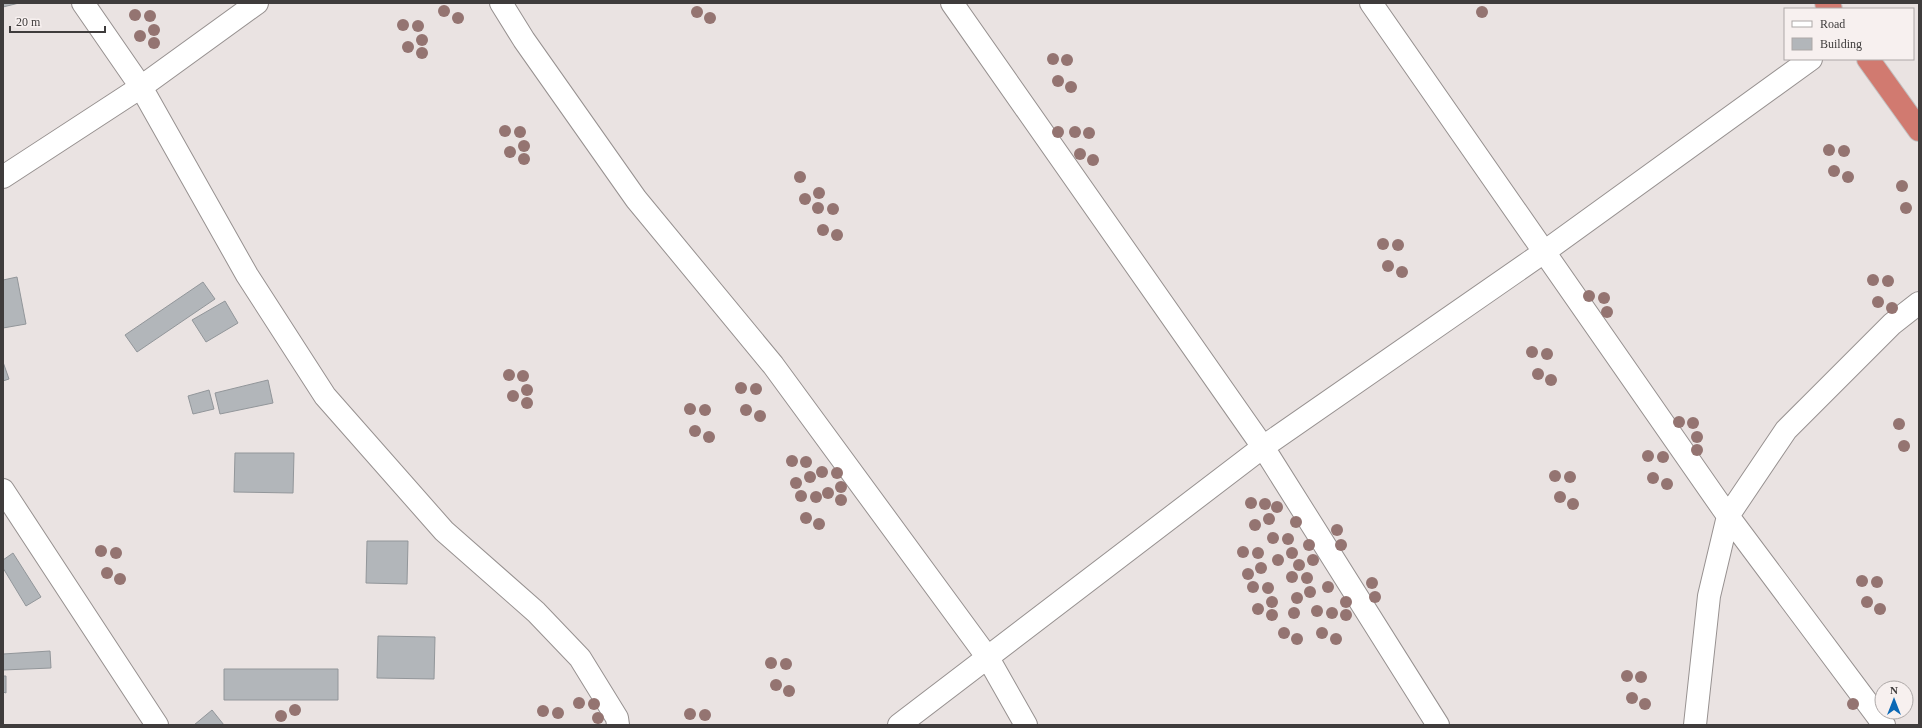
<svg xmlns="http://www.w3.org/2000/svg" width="1922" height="728" font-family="'Times New Roman',serif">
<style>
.building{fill:#b2b6ba;stroke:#92969a}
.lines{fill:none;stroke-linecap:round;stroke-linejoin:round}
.street-casing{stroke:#979190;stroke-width:24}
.highway-casing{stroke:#c2c1c1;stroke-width:24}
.street{stroke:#fff;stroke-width:22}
.highway{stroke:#d17a70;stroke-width:22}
.tree{fill:#947471}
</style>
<rect width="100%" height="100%" fill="#eae3e2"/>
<path class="building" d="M3 3H19L3 7Z
M17 277 26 324 3 328V280Z
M203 282 215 299 137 352 125 335Z
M225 301 238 323 206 342 192 320Z
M3 362 9 379 3 381Z
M268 380 273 403 220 414 215 393Z
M209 390 214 409 193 414 188 396Z
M235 453H294L293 493 234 492Z
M367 541H408L407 584 366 583Z
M13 553 41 597 26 606 3 568V560Z
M378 636 435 637 434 679 377 678Z
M50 651 51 668 3 670V654Z
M224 669H338V700H224Z
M3 676H6V693L3 692Z
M212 710 224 725H194Z"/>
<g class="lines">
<g class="street-casing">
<path id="street" d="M83 3 141 87 247 275 325 396 444 531 536 612 580 658 617 718 618 725
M501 3 524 40 636 199 773 365 988 658 1026 725
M952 3 1263 447 1438 725
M1371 3 1728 516 1884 725
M3 177 141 87 257 3
M3 490 157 725
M899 725 1263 447 1544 252 1811 59
M1695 725 1709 596 1728 516 1786 430 1892 324 1919 303"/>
</g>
<g class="highway-casing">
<path id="highway" d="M1826 3 1831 9
M1868 59 1919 130"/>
</g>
<use href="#street" class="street"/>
<use href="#highway" class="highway"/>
</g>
<g class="tree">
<circle cx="444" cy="11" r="6"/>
<circle cx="697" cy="12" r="6"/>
<circle cx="1482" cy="12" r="6"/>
<circle cx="135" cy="15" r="6"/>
<circle cx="150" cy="16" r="6"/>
<circle cx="458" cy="18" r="6"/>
<circle cx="710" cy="18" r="6"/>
<circle cx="403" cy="25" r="6"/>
<circle cx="418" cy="26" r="6"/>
<circle cx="154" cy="30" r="6"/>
<circle cx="140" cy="36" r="6"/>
<circle cx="422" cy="40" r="6"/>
<circle cx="154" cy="43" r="6"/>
<circle cx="408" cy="47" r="6"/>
<circle cx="422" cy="53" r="6"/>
<circle cx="1053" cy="59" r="6"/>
<circle cx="1067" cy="60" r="6"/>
<circle cx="1058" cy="81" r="6"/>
<circle cx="1071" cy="87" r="6"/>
<circle cx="505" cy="131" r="6"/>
<circle cx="520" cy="132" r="6"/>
<circle cx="1058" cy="132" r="6"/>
<circle cx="1075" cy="132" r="6"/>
<circle cx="1089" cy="133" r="6"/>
<circle cx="524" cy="146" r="6"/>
<circle cx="1829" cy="150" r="6"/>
<circle cx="1844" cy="151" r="6"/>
<circle cx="510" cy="152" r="6"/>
<circle cx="1080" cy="154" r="6"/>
<circle cx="524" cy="159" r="6"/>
<circle cx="1093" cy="160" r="6"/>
<circle cx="1834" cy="171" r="6"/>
<circle cx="800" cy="177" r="6"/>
<circle cx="1848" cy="177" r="6"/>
<circle cx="1902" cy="186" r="6"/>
<circle cx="819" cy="193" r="6"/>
<circle cx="805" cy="199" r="6"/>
<circle cx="818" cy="208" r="6"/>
<circle cx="1906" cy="208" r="6"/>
<circle cx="833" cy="209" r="6"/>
<circle cx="823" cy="230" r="6"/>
<circle cx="837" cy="235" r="6"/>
<circle cx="1383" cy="244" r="6"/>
<circle cx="1398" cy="245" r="6"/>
<circle cx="1388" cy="266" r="6"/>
<circle cx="1402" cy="272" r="6"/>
<circle cx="1873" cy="280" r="6"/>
<circle cx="1888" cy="281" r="6"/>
<circle cx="1589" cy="296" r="6"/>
<circle cx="1604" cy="298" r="6"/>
<circle cx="1878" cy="302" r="6"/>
<circle cx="1892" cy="308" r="6"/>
<circle cx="1607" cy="312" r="6"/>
<circle cx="1532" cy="352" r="6"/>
<circle cx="1547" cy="354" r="6"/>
<circle cx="1538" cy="374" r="6"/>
<circle cx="509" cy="375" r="6"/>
<circle cx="523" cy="376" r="6"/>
<circle cx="1551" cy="380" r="6"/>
<circle cx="741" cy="388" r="6"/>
<circle cx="756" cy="389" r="6"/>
<circle cx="527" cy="390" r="6"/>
<circle cx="513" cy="396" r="6"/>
<circle cx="527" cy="403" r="6"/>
<circle cx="690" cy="409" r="6"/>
<circle cx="705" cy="410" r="6"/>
<circle cx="746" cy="410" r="6"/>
<circle cx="760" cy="416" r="6"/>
<circle cx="1679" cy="422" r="6"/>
<circle cx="1693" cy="423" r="6"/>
<circle cx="1899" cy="424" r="6"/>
<circle cx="695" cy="431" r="6"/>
<circle cx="709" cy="437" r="6"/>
<circle cx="1697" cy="437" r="6"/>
<circle cx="1904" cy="446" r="6"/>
<circle cx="1697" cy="450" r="6"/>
<circle cx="1648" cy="456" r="6"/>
<circle cx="1663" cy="457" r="6"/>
<circle cx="792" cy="461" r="6"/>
<circle cx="806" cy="462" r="6"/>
<circle cx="822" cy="472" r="6"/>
<circle cx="837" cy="473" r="6"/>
<circle cx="1555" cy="476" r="6"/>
<circle cx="810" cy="477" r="6"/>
<circle cx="1570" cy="477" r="6"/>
<circle cx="1653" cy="478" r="6"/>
<circle cx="796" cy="483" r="6"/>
<circle cx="1667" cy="484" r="6"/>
<circle cx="841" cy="487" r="6"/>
<circle cx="828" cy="493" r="6"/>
<circle cx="801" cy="496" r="6"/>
<circle cx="816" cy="497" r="6"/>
<circle cx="1560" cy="497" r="6"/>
<circle cx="841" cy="500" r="6"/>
<circle cx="1251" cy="503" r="6"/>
<circle cx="1265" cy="504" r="6"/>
<circle cx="1573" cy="504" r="6"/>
<circle cx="1277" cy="507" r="6"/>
<circle cx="806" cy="518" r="6"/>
<circle cx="1269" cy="519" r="6"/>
<circle cx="1296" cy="522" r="6"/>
<circle cx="819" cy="524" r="6"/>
<circle cx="1255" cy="525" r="6"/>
<circle cx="1337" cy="530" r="6"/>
<circle cx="1273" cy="538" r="6"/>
<circle cx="1288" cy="539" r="6"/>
<circle cx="1309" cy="545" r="6"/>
<circle cx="1341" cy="545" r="6"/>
<circle cx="101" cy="551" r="6"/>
<circle cx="1243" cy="552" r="6"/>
<circle cx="116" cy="553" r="6"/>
<circle cx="1258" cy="553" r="6"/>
<circle cx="1292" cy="553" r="6"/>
<circle cx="1278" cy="560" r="6"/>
<circle cx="1313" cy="560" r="6"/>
<circle cx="1299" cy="565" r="6"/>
<circle cx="1261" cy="568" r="6"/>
<circle cx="107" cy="573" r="6"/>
<circle cx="1248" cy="574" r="6"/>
<circle cx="1292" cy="577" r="6"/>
<circle cx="1307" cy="578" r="6"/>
<circle cx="120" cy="579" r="6"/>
<circle cx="1862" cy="581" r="6"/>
<circle cx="1877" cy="582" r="6"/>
<circle cx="1372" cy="583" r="6"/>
<circle cx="1253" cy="587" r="6"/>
<circle cx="1328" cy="587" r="6"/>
<circle cx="1268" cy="588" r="6"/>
<circle cx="1310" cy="592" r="6"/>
<circle cx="1375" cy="597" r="6"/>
<circle cx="1297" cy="598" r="6"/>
<circle cx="1272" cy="602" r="6"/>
<circle cx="1346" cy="602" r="6"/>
<circle cx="1867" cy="602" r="6"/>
<circle cx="1258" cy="609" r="6"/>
<circle cx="1880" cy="609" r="6"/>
<circle cx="1317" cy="611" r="6"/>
<circle cx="1294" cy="613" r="6"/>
<circle cx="1332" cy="613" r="6"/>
<circle cx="1272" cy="615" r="6"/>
<circle cx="1346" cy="615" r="6"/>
<circle cx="1284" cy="633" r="6"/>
<circle cx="1322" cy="633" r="6"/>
<circle cx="1297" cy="639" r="6"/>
<circle cx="1336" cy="639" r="6"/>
<circle cx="771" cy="663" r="6"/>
<circle cx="786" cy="664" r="6"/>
<circle cx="1627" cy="676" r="6"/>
<circle cx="1641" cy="677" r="6"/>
<circle cx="776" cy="685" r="6"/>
<circle cx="789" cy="691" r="6"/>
<circle cx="1632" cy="698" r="6"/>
<circle cx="579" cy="703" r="6"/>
<circle cx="594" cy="704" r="6"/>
<circle cx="1645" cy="704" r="6"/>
<circle cx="1853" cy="704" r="6"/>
<circle cx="295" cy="710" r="6"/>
<circle cx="543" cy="711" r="6"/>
<circle cx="558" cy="713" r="6"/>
<circle cx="690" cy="714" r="6"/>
<circle cx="705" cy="715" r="6"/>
<circle cx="281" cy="716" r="6"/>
<circle cx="598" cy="718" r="6"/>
</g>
<rect width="1922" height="728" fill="none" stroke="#3f3c3c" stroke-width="8"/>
<rect x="1784" y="8" width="130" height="52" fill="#f7f0ef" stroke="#ada8a7"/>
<rect x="1792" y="21" width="20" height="6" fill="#ffffff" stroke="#ada8a7"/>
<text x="1820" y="28" font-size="12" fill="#3f3c3c">Road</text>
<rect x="1792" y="38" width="20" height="12" fill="#b2b6ba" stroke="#ada8a7"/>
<text x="1820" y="48" font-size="12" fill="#3f3c3c">Building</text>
<g transform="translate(1894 700)"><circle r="19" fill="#f7f0ef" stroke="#ada8a7"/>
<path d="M0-3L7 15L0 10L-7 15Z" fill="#0b68b5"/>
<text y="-6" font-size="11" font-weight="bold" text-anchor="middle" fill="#3f3c3c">N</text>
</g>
<path d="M10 26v6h95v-6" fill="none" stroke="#3f3c3c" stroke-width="2"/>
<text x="16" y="26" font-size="12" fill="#3f3c3c" stroke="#f7f0ef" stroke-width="3" paint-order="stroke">20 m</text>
</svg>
